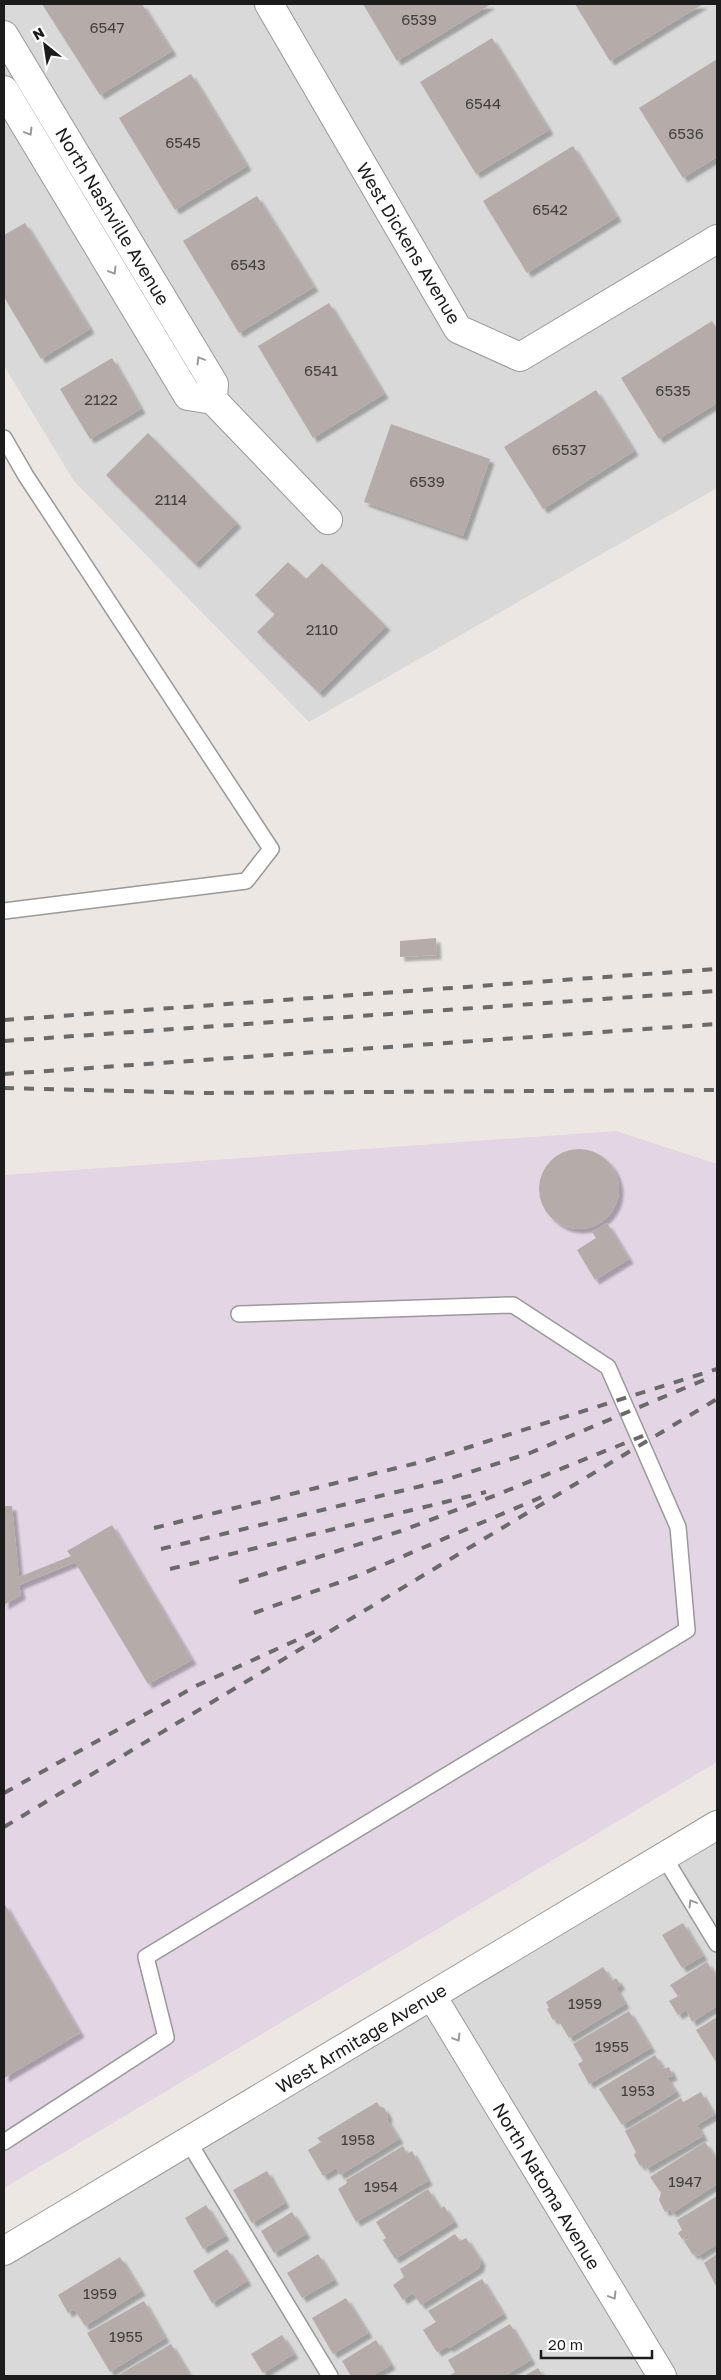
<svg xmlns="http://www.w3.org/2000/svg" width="721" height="2380" font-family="'Golos Text',sans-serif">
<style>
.residential{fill:#dad9d9}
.industrial{fill:#e3d5e4}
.building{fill:#b5aca9;filter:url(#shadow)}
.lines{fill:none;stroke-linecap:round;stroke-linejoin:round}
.service-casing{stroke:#999;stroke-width:18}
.minor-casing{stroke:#999;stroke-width:30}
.service{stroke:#fff;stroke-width:15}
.minor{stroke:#fff;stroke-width:28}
.rail{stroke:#6a6a6a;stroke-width:4;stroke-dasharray:10 10;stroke-linecap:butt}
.oneway{stroke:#999}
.labels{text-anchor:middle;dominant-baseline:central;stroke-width:5;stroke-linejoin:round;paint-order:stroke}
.number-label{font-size:15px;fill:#42403f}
.street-label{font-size:18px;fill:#1c1c1c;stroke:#fff}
</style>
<defs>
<filter id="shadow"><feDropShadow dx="4.5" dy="4.5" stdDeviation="1" flood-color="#0004"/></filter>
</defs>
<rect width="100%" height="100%" fill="#ece7e3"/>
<path class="residential" d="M4 4H717V488L309 722 74 481 4 366Z
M717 1839V2376H4V2267Z"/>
<path class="industrial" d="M616 1131 717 1164V1762L4 2188V1175Z"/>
<path class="building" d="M42 4H142L172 51 100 95Z
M363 4H491L397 61Z
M575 4H703L610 61Z
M492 38 549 130 476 174 420 82Z
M717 59V157L683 178 639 108Z
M191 74 247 166 175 210 119 118Z
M573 146 617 217 527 273 483 201Z
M257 196 314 287 239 333 183 241Z
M25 223 90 329 41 359 4 297V235Z
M329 303 384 394 313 438 258 346Z
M712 321 717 329V403L659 439 621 378Z
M112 358 141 409 90 439 60 389Z
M596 390 634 451 543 509 504 447Z
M391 424 490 459 463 536 364 502Z
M148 433 237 523 195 564 106 475Z
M288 562 306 579 322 563 386 626 319 693 257 632 275 614 255 595Z
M436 938 437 955 400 957V941Z
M539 1189a40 40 0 1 1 80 0a40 40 0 1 1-80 0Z
M607 1223 629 1259 595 1280 577 1250 596 1238 592 1232Z
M4 1506H12L19 1577 71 1556 67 1551 112 1525 192 1660 148 1684 75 1562 19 1585 21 1595 4 1605Z
M4 1903 80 2033 4 2078Z
M683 1923 703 1956 682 1968 662 1935Z
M707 1962 717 1978V2006L692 2022 686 2010 678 2015 669 2001 678 1996 670 1985Z
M603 1967 612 1981 616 1978 621 1985 616 1988 625 2004 569 2038 557 2018 553 2020 547 2009 549 2008 546 2002Z
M629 2011 651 2048 589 2084 578 2064 583 2061 573 2044Z
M717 2017V2061L716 2062 696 2030Z
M655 2055 664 2069 669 2067 673 2076 667 2078 676 2092 622 2125 599 2089Z
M701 2092 714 2115 697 2125 703 2136 646 2169 644 2164 640 2166 634 2155 636 2152 625 2131 681 2098 683 2102Z
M377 2102 380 2107 384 2108 388 2115 387 2120 399 2139 340 2175 336 2168 323 2176 308 2150 321 2142 317 2138Z
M705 2142 717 2160V2184L672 2213 670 2209 665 2212 659 2200 661 2193 650 2177Z
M403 2146 407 2154 412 2151 428 2181 356 2222 338 2189 347 2183 346 2180Z
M267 2171 285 2203 252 2223 233 2190Z
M428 2189 440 2209 444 2206 454 2222 395 2259 383 2240 386 2238 376 2222Z
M717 2196V2244L698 2256 696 2253 693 2255 684 2241 689 2237 688 2235 682 2239 678 2233 682 2230 677 2220Z
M206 2205 225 2236 203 2249 185 2218Z
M292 2212 306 2234 274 2253 261 2231Z
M455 2234 460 2241 466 2238 481 2261 479 2268 421 2305 413 2293 403 2300 393 2285 404 2277 400 2269Z
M227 2249 247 2281 212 2303 193 2271Z
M318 2254 334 2280 302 2298 287 2273Z
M717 2254V2288L704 2263Z
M120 2257 141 2291 85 2326 74 2309 68 2313 58 2295Z
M482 2279 503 2314 449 2348 448 2346 437 2352 423 2330 436 2322 428 2311Z
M346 2298 368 2333 333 2354 312 2318Z
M144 2301 165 2338 110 2372 87 2333Z
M510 2324 531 2360 504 2376H449L455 2372 448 2360Z
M282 2335 294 2354 263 2373 251 2354Z
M376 2340 391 2365 372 2376H351L342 2361Z
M171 2344 190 2376H117Z
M538 2368 543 2376H524Z"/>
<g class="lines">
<g class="service-casing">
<path id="service" d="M4 438 26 476 271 849 246 881 4 911
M664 1857 717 1944
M188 2141 330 2376
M4 2142 166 2037 146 1957 687 1630 678 1527 608 1367 513 1305 239 1314"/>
</g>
<g class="minor-casing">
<path id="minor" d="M269 4 458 329 520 357 717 239
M4 35 214 384 213 400 188 396 4 90
M213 400 328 520
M432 1996 662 2376
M4 2251 717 1825"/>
</g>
<use href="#service" class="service"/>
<use href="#minor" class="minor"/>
<path class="rail" d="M4 1020 717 969
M4 1041 717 991
M4 1074 717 1024
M4 1088 202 1093 717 1090
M154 1528 425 1461 717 1369
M161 1549 442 1481 530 1453 711 1377
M170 1569 486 1492
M239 1582 401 1531 496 1495 650 1433
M254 1613 357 1576 544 1496
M4 1793 196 1686 323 1628
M4 1827 717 1399"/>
</g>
<defs><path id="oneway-chevron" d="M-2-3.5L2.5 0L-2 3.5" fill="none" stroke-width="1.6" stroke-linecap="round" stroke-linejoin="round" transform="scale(1.25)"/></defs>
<g class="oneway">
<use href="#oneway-chevron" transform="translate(29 132) rotate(59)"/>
<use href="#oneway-chevron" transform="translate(113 271) rotate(59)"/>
<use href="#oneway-chevron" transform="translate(200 360) rotate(-121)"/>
<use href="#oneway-chevron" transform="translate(692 1903) rotate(-121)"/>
<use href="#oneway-chevron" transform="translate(457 2038) rotate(59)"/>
<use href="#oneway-chevron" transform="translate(613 2296) rotate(59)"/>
</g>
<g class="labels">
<g class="number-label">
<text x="419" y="19">6539</text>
<text x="107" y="27">6547</text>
<text x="483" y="103">6544</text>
<text x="686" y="133">6536</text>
<text x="183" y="142">6545</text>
<text x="550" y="209">6542</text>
<text x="248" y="264">6543</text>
<text x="321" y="370">6541</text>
<text x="673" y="390">6535</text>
<text x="101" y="399">2122</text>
<text x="569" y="449">6537</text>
<text x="427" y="481">6539</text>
<text x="171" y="499">2114</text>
<text x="322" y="629">2110</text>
<text x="585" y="2003">1959</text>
<text x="612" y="2046">1955</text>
<text x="638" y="2090">1953</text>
<text x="358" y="2139">1958</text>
<text x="685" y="2181">1947</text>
<text x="381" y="2186">1954</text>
<text x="100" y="2293">1959</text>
<text x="126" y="2336">1955</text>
</g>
<g class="street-label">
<text transform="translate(113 216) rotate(59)">North Nashville Avenue</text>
<text transform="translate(409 243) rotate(59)">West Dickens Avenue</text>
<text transform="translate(361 2038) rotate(-31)">West Armitage Avenue</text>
<text transform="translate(547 2186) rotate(59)">North Natoma Avenue</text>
</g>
</g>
<rect width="721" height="2380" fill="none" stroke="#1c1c1c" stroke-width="10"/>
<g transform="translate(45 45) rotate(330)" stroke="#ffffff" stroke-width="4" paint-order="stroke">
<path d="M0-4L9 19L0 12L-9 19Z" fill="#1c1c1c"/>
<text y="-8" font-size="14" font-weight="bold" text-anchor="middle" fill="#1c1c1c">N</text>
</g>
<path d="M541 2350v8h111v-8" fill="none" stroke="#1c1c1c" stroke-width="2.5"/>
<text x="548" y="2350" font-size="15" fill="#1c1c1c" stroke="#ffffff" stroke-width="4" paint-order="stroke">20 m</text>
</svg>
